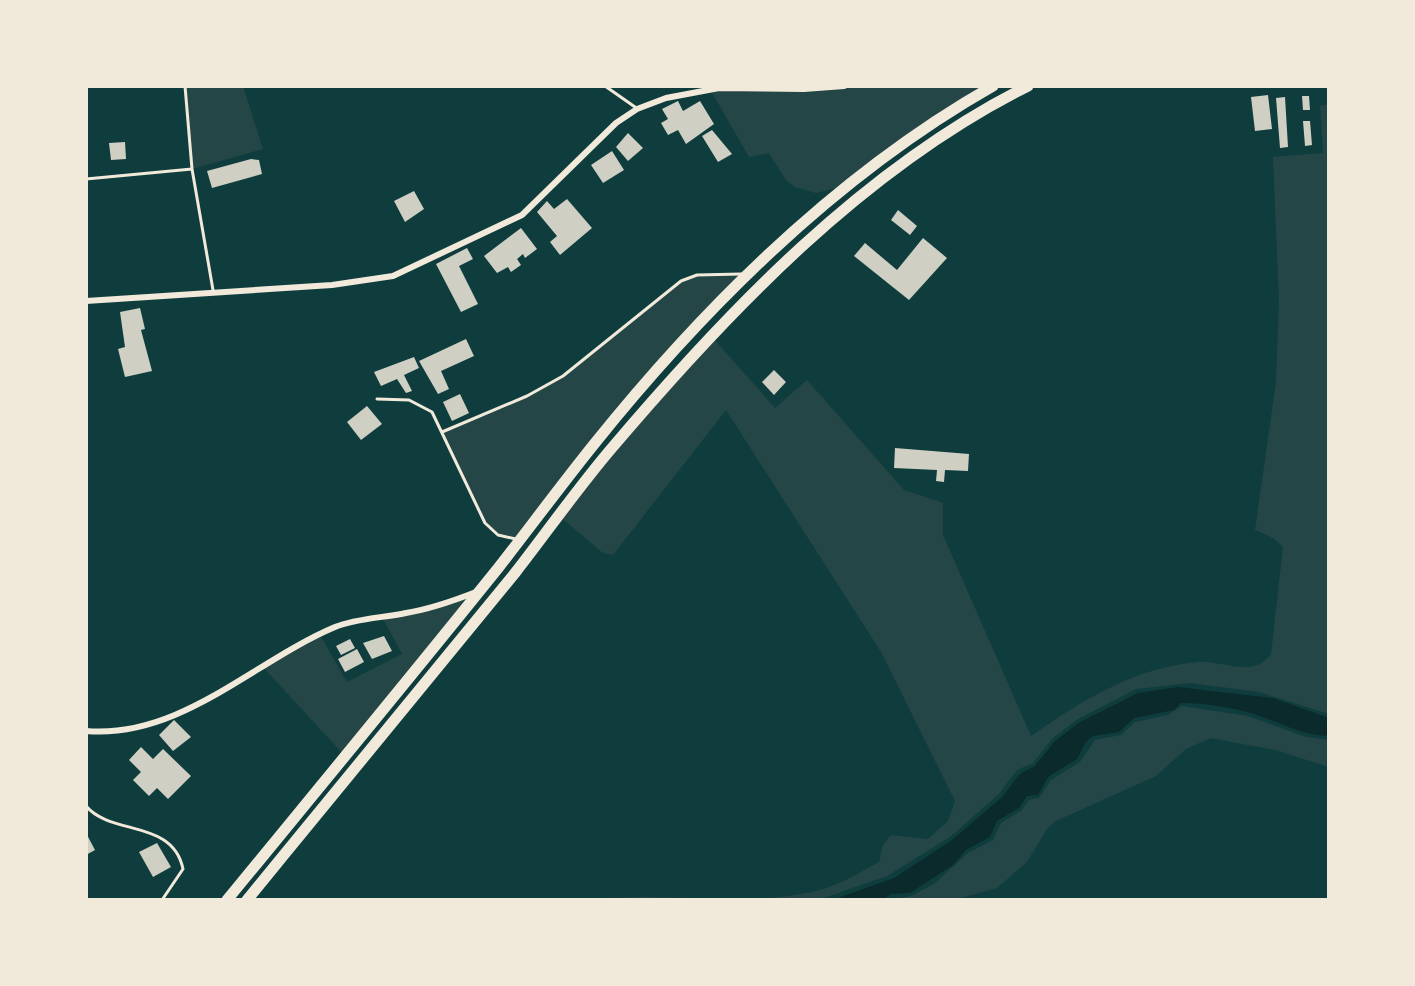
<svg xmlns="http://www.w3.org/2000/svg" width="1415" height="986" font-family="'Exo 2',sans-serif">
<style>
.green{fill:#244646}
.water{fill:#0a2a2b}
.building{fill:#cfcfc3}
.lines{fill:none;stroke-linecap:round;stroke-linejoin:round}
.service{stroke:#f1e9da;stroke-width:3}
.minor{stroke:#f1e9da;stroke-width:6}
.trunk{stroke:#f1e9da;stroke-width:11}
</style>
<rect width="100%" height="100%" fill="#0f3d3e"/>
<path class="green" d="M185 86H243L263 149 192 169Z
M809 86H993L849 185 816 193 795 187 786 180 769 153 749 157 710 89Z
M1329 104V714L1259 692 1190 683 1136 689 1078 719 1053 738 1033 763 1017 770 999 794 950 837 887 876 821 899 590 900C666 890 748 910 823 889 843 883 861 872 879 862L883 845 891 835 928 839 948 821 955 801 881 652 726 410 613 555 603 553 559 516 712 337 775 408 807 380 904 490 943 503V535L1031 736C1081 701 1134 668 1197 662 1222 660 1254 679 1271 654L1283 547 1273 538 1255 530 1276 382 1279 301 1273 157 1323 153 1320 106Z
M748 274 707 317 520 540 491 531 442 432 527 396 563 376 681 281 697 275Z
M480 591 345 756 262 666 320 635 347 682 402 654 382 617Z
M1182 706 1248 716 1306 737 1329 740V767L1275 750 1211 738 1186 749 1156 776 1056 821 1047 829 1027 862 997 888 953 900H889L911 896 934 884 968 853 993 840 1001 823 1021 811 1029 800 1039 798 1051 780 1080 762 1095 740 1121 735 1135 722 1168 715Z"/>
<path class="water" d="M1178 687 1273 698 1329 718V736C1302 736 1276 720 1250 713 1229 707 1204 703 1181 703L1174 710 1134 718 1119 732 1093 736 1086 742 1077 759 1048 777 1038 795 1027 796 1019 808 997 821 990 837 966 850 953 865 910 893 891 894 883 900H832L894 878 952 840 1002 797 1020 774 1035 766 1055 741 1080 722 1138 693Z"/>
<path class="building" d="M1268 95 1272 129 1255 131 1251 97Z
M1302 96H1309L1310 110H1303Z
M1285 97 1288 147 1280 148 1276 98Z
M678 101 683 111 700 101 714 124 686 144 678 130 668 135 661 123 668 119 662 109Z
M1303 121H1310L1312 145 1305 146Z
M712 130 732 154 718 162 702 136Z
M628 133 643 148 628 161 616 147Z
M125 142 126 159 111 160 109 143Z
M612 151 624 170 603 183 591 165Z
M251 159 259 160 262 174 212 188 207 171Z
M414 191 424 209 405 222 394 201Z
M567 199 592 228 560 255 550 242 557 236 537 212 547 201 554 209Z
M898 210 917 226 910 235 891 220Z
M521 228 537 249 525 258 523 254 517 259 521 265 511 272 508 267 497 273 484 256Z
M923 238 947 258 909 300 854 256 865 243 897 270Z
M467 248 473 259 459 266 478 304 461 312 436 264Z
M140 308 145 329 141 330 152 371 125 377 118 349 125 347 120 312Z
M466 339 474 356 441 371 449 389 438 394 419 361Z
M414 357 419 368 404 375 412 391 406 393 397 379 381 386 374 372Z
M774 370 786 382 774 395 762 382Z
M460 394 469 413 452 421 443 402Z
M367 406 382 424 361 440 347 422Z
M895 448 969 454 968 471 945 470 944 482 936 481 937 470 894 468Z
M384 636 392 651 372 659 363 643Z
M350 639 355 648 341 655 336 646Z
M357 649 364 662 345 672 338 659Z
M174 720 191 737 173 751 159 735Z
M141 747 153 759 163 749 191 776 168 799 157 788 149 796 133 780 141 772 129 760Z
M86 833 95 850 86 855Z
M157 843 171 867 153 877 139 852Z"/>
<g class="lines">
<path class="service" d="M185 86 192 169 213 290
M605 86 635 107
M86 179 192 169
M377 399 409 400 432 412 485 523 498 535 516 539
M442 432 527 396 563 376 681 281 697 275 741 274
M86 806C111 836 173 819 183 869L162 900"/>
<path class="minor" d="M86 301 332 285 393 276 522 215 616 123 637 109 666 98 719 88 804 89 844 86
M86 731C180 739 254 661 335 627 357 618 383 618 406 613 431 609 453 601 476 592"/>
<path class="trunk" d="M227 900C318 789 409 679 499 567 531 526 562 484 595 443 706 305 838 174 993 86
M247 900C336 791 426 683 515 573 547 532 577 489 611 449 728 311 864 168 1028 86"/>
</g>
<rect width="1415" height="986" fill="none" stroke="#f1e9da" stroke-width="176"/>
</svg>
